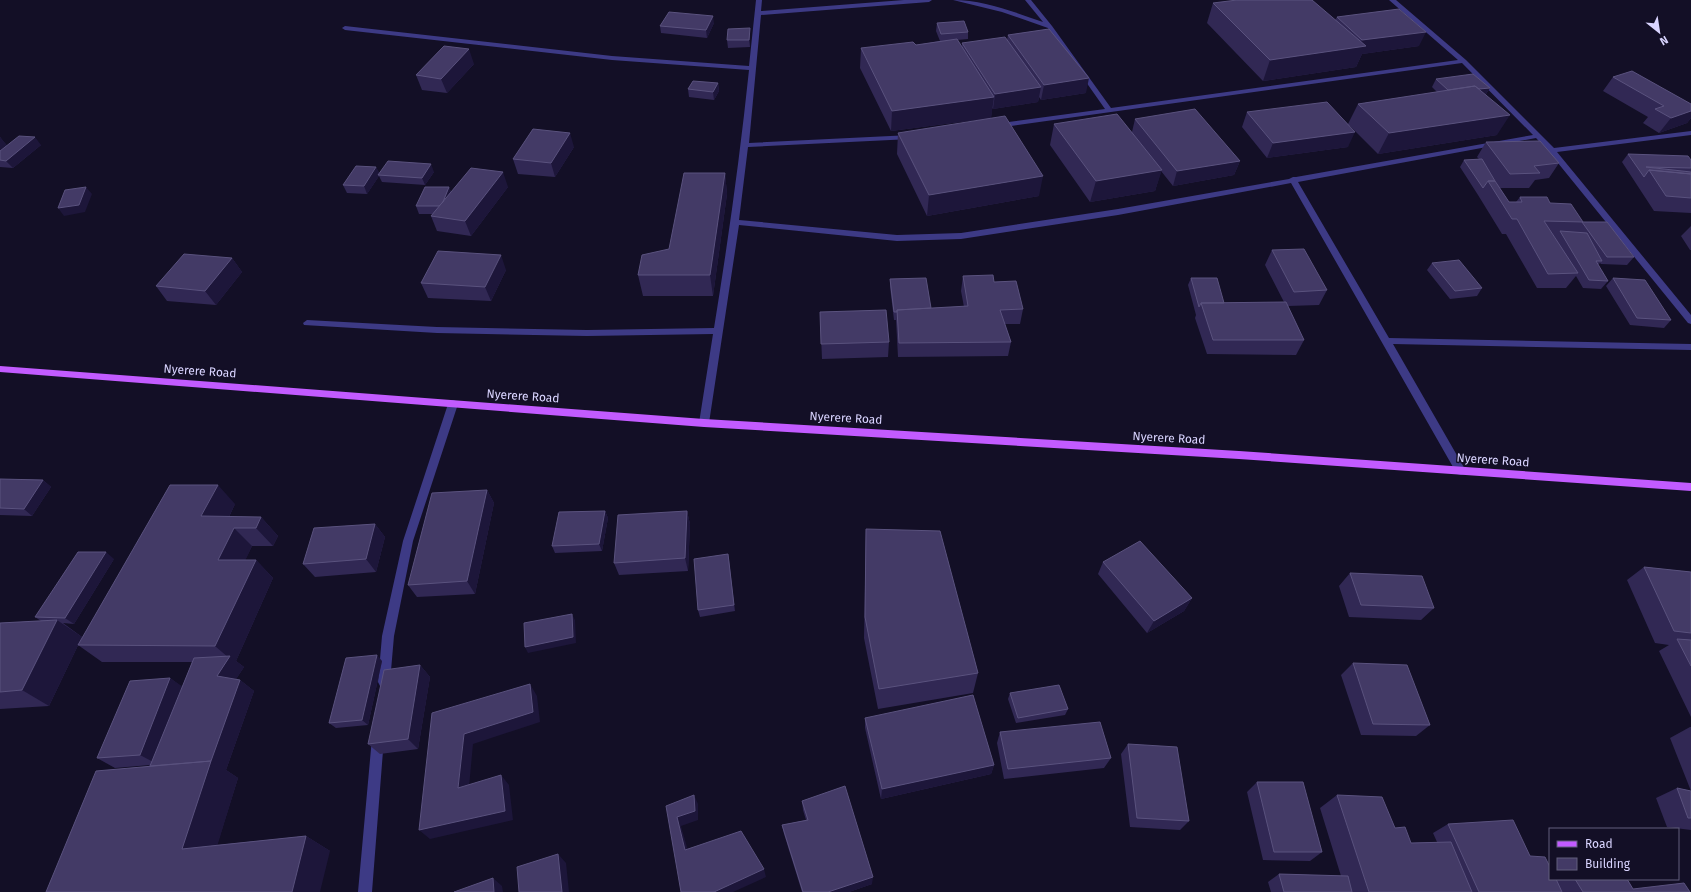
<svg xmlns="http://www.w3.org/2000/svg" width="1691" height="892" font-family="'Fira Sans',sans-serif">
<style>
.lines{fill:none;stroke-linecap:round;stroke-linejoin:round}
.minor{fill:#3d3a85;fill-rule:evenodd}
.primary{fill:#c25bff;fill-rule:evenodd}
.wall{fill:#312854}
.shaded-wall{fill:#1d163a}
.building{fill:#433a66;stroke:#5a527e}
.labels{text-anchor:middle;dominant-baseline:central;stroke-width:3;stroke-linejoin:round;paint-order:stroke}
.street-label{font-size:12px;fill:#d9d4ff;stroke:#130f26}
</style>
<rect width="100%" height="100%" fill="#130f26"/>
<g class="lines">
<path class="minor" d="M756 0H762L761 11 904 0H932L929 2 761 15 749 143 911 135 915 137 911 139 748 147 739 220 897 235 961 233 1118 209 1289 179 1293 177H1296L1533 135 1462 63 997 128 993 126 994 124 1105 109 1048 28 1002 12 953 0C984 0 1014 12 1043 22L1025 0H1031L1052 26 1111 108 1458 60 1389 0H1396L1466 60 1554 148 1691 131V135L1557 152 1691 315V324L1688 323 1549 152 1536 138 1298 182 1389 338 1691 344V350L1393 344 1466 471 1465 474 1461 475 1457 474 1291 183 1118 215 961 239 897 241 739 225 709 423 707 426H701L699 423 713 334 587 336 437 333 304 325 303 323 307 320 437 327 587 330 714 328C728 242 740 156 749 70L612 60 345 30 342 28 345 26 612 56 749 66Z
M453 400 456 401 458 404 413 541 394 636 390 682 388 686 384 688 380 686 378 682 382 636 403 541 448 404 450 401Z
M378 732 382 734 384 738 372 892H358L372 738 374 734Z"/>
<path class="primary" d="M0 366 704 419 1239 451 1691 483V491L1239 459 704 427 0 372Z"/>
</g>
<path class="wall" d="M1213 3 1335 20 1337 17 1419 46 1362 54 1356 67 1263 81 1207 23Z
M714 23 707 38 661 33 660 26Z
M937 23 968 32V39L957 40 962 47V43L1007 40 1008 35 1086 93 1041 100 1039 97 1038 102 993 109 992 108 991 118 891 131 860 68 861 48 916 45 940 41 936 31Z
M750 36V47L728 48 727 40Z
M474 64 447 93 422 90 416 75Z
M1613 77 1691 104V118L1687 123 1659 133 1643 123 1648 117 1603 91Z
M1436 79 1490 88 1486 94 1497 135 1378 154 1350 126 1348 147 1267 158 1242 127 1247 112 1348 124 1358 104 1437 92 1432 87Z
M718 83 719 91 714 100 689 97 688 89Z
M1135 119 1240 161 1234 175 1173 186 1161 171 1155 191 1090 202 1050 145 1054 124 1132 132Z
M898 133 1039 196 927 216 897 154Z
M0 137 7 146 41 145 13 168 0 167Z
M1486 142 1559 163 1549 178 1535 180 1529 188H1500L1509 202H1516L1520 197 1550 203 1583 222 1634 257 1627 265 1601 264 1600 263 1598 265 1608 281 1601 289 1583 288 1576 276 1566 288H1537L1506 234H1502L1478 195 1460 167 1464 160 1479 159 1477 157Z
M574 147 555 177 518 174 513 159Z
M1628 154 1691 168V213L1654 211 1622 162Z
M376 167 379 173 434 172 425 185 382 182 379 176 367 194 347 193 343 185Z
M725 173 727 194 713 296H643L638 275 669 249Z
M449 187 451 192 508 187 471 236 437 231 431 216 433 214H419L416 206Z
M1691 226V250H1690L1681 236Z
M1272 250 1327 290 1319 305 1288 306 1304 340 1296 355 1207 354 1195 318 1196 315 1188 285 1191 278 1224 303 1284 302 1265 265Z
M232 258 242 272 216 305 167 301 156 286Z
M1432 263 1482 288 1477 296 1450 299 1427 270Z
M506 270 491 301 428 298 421 283Z
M963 276 994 282 1023 309 1020 324H1005L1011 342 1008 356 898 357 896 320H894L890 287V279L931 308 964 307 961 291Z
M1613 278 1671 320 1664 328 1630 325 1606 286Z
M820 312 889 342 888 357 822 359Z
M0 479 43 480 51 487 32 516 0 515Z
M487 490 494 503 475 594 417 597 408 585Z
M235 504 229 517H261L278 536 273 546H252L245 560H256L273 578 236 661 244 667 236 679 240 680 254 691 226 770 238 778 217 845 306 836 330 851 46 892 150 765 115 768 97 758 170 678 182 687 192 662H102L78 645Z
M605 511 608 518 602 551 555 553 552 546Z
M687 511 690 524 688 571 619 575 614 563Z
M375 524 385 537 376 572 315 577 303 564Z
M866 529 978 673 973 693 878 709 864 638Z
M114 559 74 624 63 623 82 637 49 706 0 709V623L41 621 35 617Z
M729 560 735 611 700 617 698 610Z
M1103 562 1192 598 1184 611 1147 633 1098 574Z
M1644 567 1691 572V717L1659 651 1669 645 1655 643 1627 580Z
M1350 573 1434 608 1421 620 1349 617 1339 586Z
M382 661 368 725 336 728 329 723Z
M1353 663 1430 725 1416 736 1361 735 1341 675Z
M420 665 430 677 418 749 380 754 368 744Z
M1010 693 1068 709 1065 715 1016 723 1008 699Z
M865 718 994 765 991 774 881 799 865 728Z
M1690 727H1691V830L1667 827 1656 798 1677 788 1691 791 1670 738Z
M1000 732 1111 758 1104 768 1004 779 997 743Z
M1128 744 1189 821 1180 830 1130 827 1121 754Z
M1257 782 1322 852 1310 861 1263 860 1247 792Z
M1337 795 1395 828 1411 843 1437 842 1433 833 1448 824 1530 856 1550 879H1627L1633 889 1690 892H1271L1268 882 1279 874 1341 876 1320 808Z
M802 801 872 884 849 892H802L784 834 782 825 806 820 803 810Z"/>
<path class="shaded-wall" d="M713 16 714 23 707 38 706 30Z
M750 28V47L749 40Z
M1426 32 1419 46 1362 54 1356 67 1263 81 1270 60 1359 47 1362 40Z
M469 49 474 64 447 93 441 79Z
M1089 78 1086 93 1041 100 1044 85Z
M718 83 719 91 714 100 713 92Z
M1041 87 1038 102 993 109 995 94Z
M1490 88 1485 95 1451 93Z
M994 97 991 118 891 131 892 111Z
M1691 111V118L1687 123 1659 133 1671 118Z
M1510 115 1497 135 1378 154 1389 133Z
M1355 132 1348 147 1267 158 1273 143Z
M570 133 574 147 555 177 551 163Z
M0 137 11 150 0 160Z
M35 137 41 145 13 168 6 161Z
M1240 161 1234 175 1173 186 1177 171Z
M431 164 434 172 425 185 422 178Z
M376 167 380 174 378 175 379 176 367 194 364 186Z
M1162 170 1155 191 1090 202 1096 181Z
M503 172 508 187 471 236 465 221Z
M725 173 727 194 713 296 710 275Z
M1043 176 1039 196 927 216 929 195Z
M86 187 92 194 85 212 64 216 58 208Z
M449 187 452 195 441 206Z
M501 255 506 270 491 301 485 287Z
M232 258 242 272 216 305 205 291Z
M43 480 51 487 32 516 24 509Z
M218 485 235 504 220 535 201 516Z
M487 490 494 503 475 594 467 581Z
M605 511 608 518 602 551 599 544Z
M687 511 690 524 688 571 685 558Z
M261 517 278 536 273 546 256 528Z
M375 524 385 537 376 572 366 559Z
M234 528 252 546 237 578 218 560Z
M106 552 114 559 74 624 65 618Z
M728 554 729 560 735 611 734 605Z
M256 560 273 578 236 661 244 667 231 687 217 676 229 658 215 646Z
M1192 598 1184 611 1147 633 1154 621Z
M572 614 575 620 576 643 528 653 525 647Z
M57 620 82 637 49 706 22 690Z
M377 655 382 661 368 725 362 720Z
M420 665 430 677 418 749 408 739Z
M170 678 186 689 157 764 140 755Z
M240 680 254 691 226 770 238 778 212 863 182 849 208 769Z
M530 684 537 696 540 722 473 744 468 798 458 788 464 734Z
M994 765 991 774 881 799 882 789Z
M501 775 509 785 513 820 430 839 419 830Z
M694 795 698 804V820L681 826 690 858 685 850 677 817Z
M306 836 330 851 320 892H292Z
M558 854 566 863 569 892H562Z
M764 869 766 877 733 892H714Z
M873 877 872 884 849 892H828Z
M493 878 502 886 503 892H494Z"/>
<path class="building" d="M1237 0H1312L1366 46 1270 60 1213 3Z
M1399 9 1426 32 1362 40 1337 17Z
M669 12 713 16 706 30 660 26Z
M964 21 968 32 941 34 937 23Z
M750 28 749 40H727L728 29Z
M1049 29 1089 78 1044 85 1008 35Z
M1005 37 1041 87 995 94 962 43Z
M957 39 994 97 892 111 861 48 913 42 916 45Z
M444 46 469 49 441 79 416 75Z
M1632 71 1691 104V111L1671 118 1655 109 1664 106 1613 77Z
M1473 74 1490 88 1479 89 1475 86 1448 90 1436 79Z
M693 81 718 83 713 92 688 89Z
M1475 86 1510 115 1389 133 1358 104Z
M1327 102 1355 132 1273 143 1247 112Z
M1195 109 1240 161 1177 171 1135 119Z
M1117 114 1162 170 1096 181 1054 124Z
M1005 116 1043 176 929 195 898 133Z
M533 129 570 133 551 163 513 159Z
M19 136 35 137 6 161 0 160V151Z
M1540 141 1559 163 1534 166 1540 173 1510 174 1486 142Z
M1628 154 1688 156 1691 160V168L1646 167 1691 172V174L1649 170 1644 177Z
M1482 159 1495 181H1488L1483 188 1464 160Z
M388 161 431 164 422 178 378 175Z
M356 166 376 167 364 186 343 185Z
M471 168 503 172 465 221 431 216Z
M1649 170 1691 174V198L1666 196Z
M684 173H725L710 275H638L642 255 669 249Z
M1488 181H1495L1509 202H1522L1520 197H1547L1550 203 1571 204 1583 222 1544 221 1578 273 1548 274 1517 219H1512Z
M86 187 79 205 58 208 65 190Z
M425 187H449L443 202 439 206H416Z
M1582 222H1607L1634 257H1607Z
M1560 231 1587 233 1602 261H1596L1608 281 1589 280Z
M1304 249 1327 290 1294 292 1272 250Z
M438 251 501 255 485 287 421 283Z
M184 254 232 258 205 291 156 286Z
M1459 260 1482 288 1455 291 1432 263Z
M993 275 994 282 1016 281 1023 309 1000 310 1011 342 899 343 897 310 968 306 963 276Z
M926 278 931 308 897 310V312H894L890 279Z
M1191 278H1217L1224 303H1201L1199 307Z
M1613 278 1645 280 1671 320 1637 318Z
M1286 302 1304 340H1213L1201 303Z
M886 310 889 342 821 344 820 312Z
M0 479 43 480 24 509 0 508Z
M170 485H218L201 516 261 517 256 528H234L218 560H256L215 646 78 645Z
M487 490 467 581 408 585 432 493Z
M605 511 599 544 552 546 559 512Z
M687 511 685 558 614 563 618 515Z
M375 524 366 559 303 564 314 528Z
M866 529 940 531 978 673 879 689 865 617Z
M1140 541 1192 598 1154 621 1103 562Z
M78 552H106L65 618 35 617Z
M728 554 734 605 698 610 694 559Z
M1644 567 1691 572V633L1674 631Z
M1350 573 1422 576 1434 608 1361 605Z
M572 614 573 637 525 647 524 623Z
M57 620 22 690 0 692V623Z
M1677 639 1691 640V666Z
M377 655 362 720 329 723 346 658Z
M230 656 217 676 240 680 211 761 150 766 194 658Z
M1353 663 1407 665 1430 725 1373 724Z
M420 665 408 739 368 744 384 670Z
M170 678 140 755 97 758 130 681Z
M530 684 533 712 464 734 458 788 501 775 505 811 419 830 432 713Z
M1059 685 1068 709 1018 718 1010 693Z
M973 695 994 765 882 789 865 718Z
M1100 722 1111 758 1008 769 1000 732Z
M1128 744 1177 747 1189 821 1137 818Z
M211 761 182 849 306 836 292 892H46L96 771Z
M1257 782H1303L1322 852H1274Z
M845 786 873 877 828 892H803L782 825 808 820 802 801Z
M1677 788 1691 791V818H1688Z
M694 795 695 811 677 817 685 850 741 831 764 869 714 892H681L666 806Z
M1337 795 1382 797 1395 828 1405 827 1411 843 1451 842 1472 892H1369Z
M1513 820 1530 856 1545 857 1550 867V879H1556L1562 892H1479L1448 824Z
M558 854 562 892H519L517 867Z
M1279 874 1348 876 1352 892H1284Z
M493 878 494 892H454Z
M1575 879H1627L1633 889 1684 883 1690 892H1583Z"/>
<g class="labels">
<g class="street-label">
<text transform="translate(200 371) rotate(4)">Nyerere Road</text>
<text transform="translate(523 396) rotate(4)">Nyerere Road</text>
<text transform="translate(846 418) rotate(3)">Nyerere Road</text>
<text transform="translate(1169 438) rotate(3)">Nyerere Road</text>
<text transform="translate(1493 460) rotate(4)">Nyerere Road</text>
</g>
</g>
<rect x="1549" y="828" width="130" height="52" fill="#130f26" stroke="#625e7d"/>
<rect x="1557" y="841" width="20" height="6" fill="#c25bff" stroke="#625e7d"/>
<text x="1585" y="848" font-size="12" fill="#d9d4ff">Road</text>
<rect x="1557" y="858" width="20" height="12" fill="#433a66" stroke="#625e7d"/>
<text x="1585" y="868" font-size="12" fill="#d9d4ff">Building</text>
<g transform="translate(1659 32) rotate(150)" stroke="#130f26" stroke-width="3" paint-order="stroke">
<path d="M0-3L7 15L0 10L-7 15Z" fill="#d9d4ff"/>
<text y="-6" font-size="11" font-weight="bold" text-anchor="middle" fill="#d9d4ff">N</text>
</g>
</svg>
